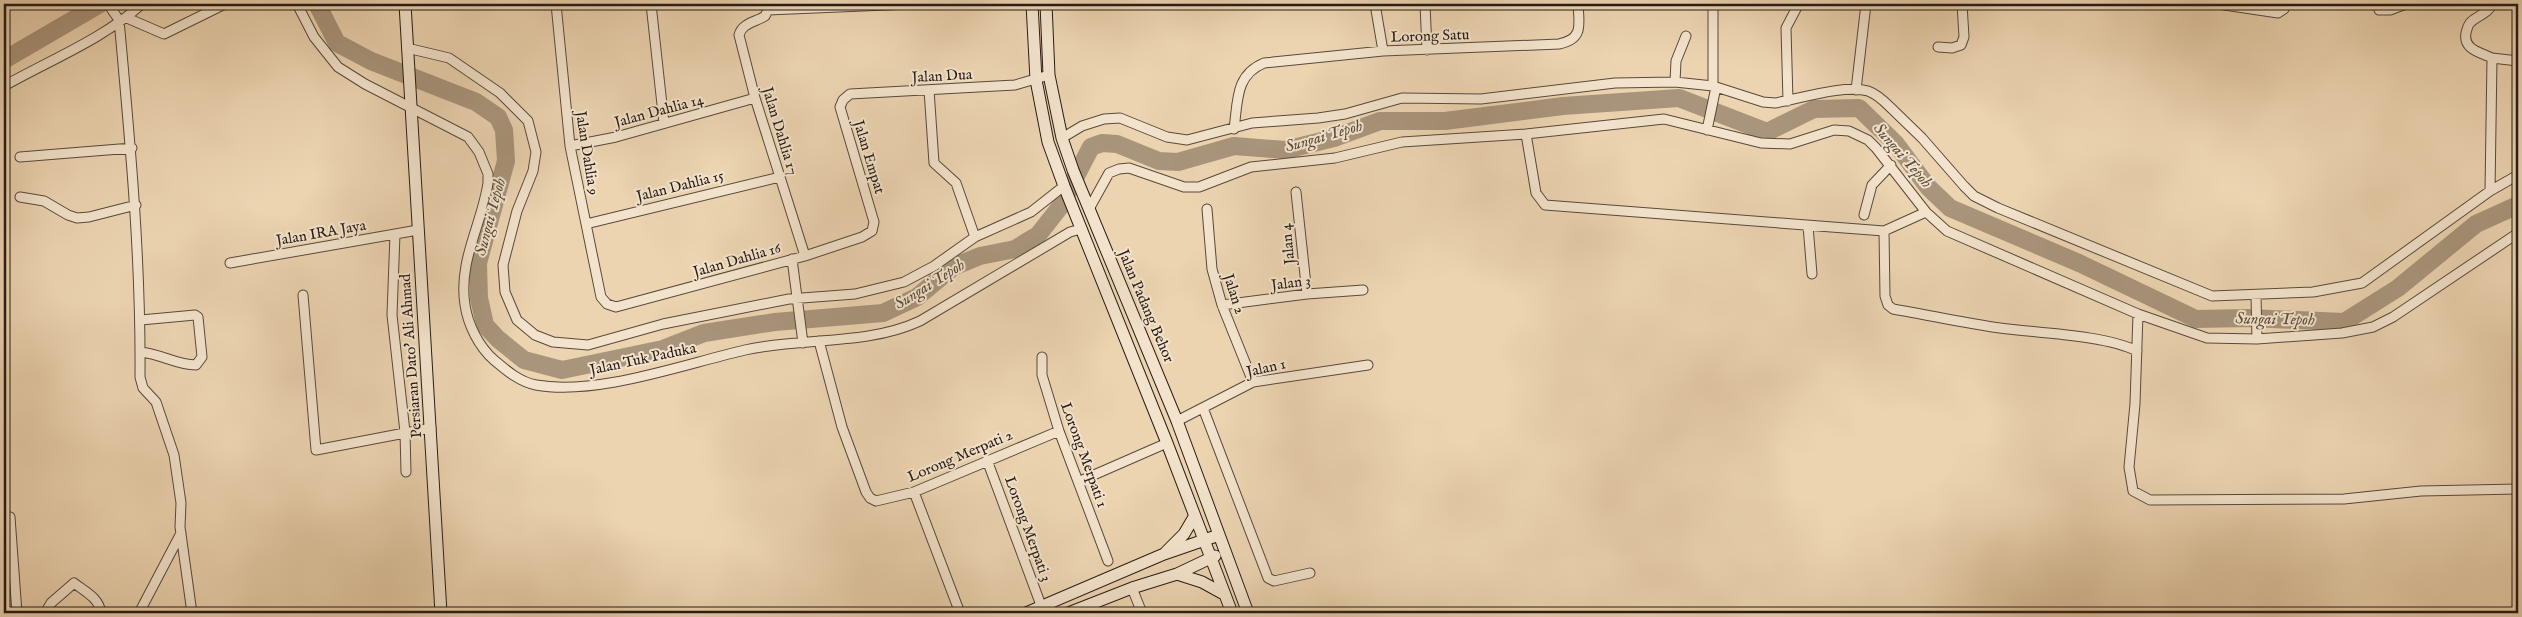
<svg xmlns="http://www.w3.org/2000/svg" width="2522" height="617" font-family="'IM FELL English',serif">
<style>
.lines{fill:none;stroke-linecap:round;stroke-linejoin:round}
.river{stroke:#a9957c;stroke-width:18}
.street-casing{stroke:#58493c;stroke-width:11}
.secondary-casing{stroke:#261b15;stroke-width:13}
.street{stroke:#f3e3cc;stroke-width:9}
.secondary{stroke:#f3e3cc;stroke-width:11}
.labels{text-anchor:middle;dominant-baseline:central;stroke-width:4;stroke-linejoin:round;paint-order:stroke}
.street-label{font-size:15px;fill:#261b15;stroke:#f3e3cc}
.water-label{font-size:16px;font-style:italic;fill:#5a4c3e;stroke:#f3e3cc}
</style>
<rect width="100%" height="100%" fill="#ecd4b1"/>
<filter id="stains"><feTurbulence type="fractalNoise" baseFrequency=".004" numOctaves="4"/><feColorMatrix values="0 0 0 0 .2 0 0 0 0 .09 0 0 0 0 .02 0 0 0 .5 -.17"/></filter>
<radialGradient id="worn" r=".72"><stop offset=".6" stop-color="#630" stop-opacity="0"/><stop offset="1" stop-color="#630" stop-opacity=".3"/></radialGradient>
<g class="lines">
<path class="river" d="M317 4 337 43 371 61 476 102 498 117 504 130 506 161 478 263 479 298 485 325 498 339 524 360 562 370 663 349 704 333 775 322 883 313 917 297 953 267 980 256 1015 249 1038 235 1060 207 1091 147 1102 143 1117 144 1159 161 1178 162 1234 146 1285 150 1334 138 1380 121H1445L1563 106 1679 98 1767 132 1814 109 1859 108 1896 144 1928 187 1950 208 2079 263 2196 319 2249 318 2344 322 2398 288 2476 224 2518 205
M4 60 100 4"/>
<g class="street-casing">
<path id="street" d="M108 4 119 20C130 140 141 257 140 377L143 388 156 402 174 455 181 503 180 527 192 613
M297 4 314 37 338 67 365 84 468 137 479 152 488 174V183C482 224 458 261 465 305 468 325 479 347 494 360 507 371 520 382 536 385 597 396 684 364 745 350 802 337 866 346 920 321L1070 232 1081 229
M556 4 570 146 601 297 607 304 616 307 805 256 862 237 872 231 874 222 840 107 843 100 850 94 1015 85 1049 75
M651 4 664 123
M766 4 768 10 765 16C756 22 742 23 739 35L755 98 805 256
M1375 4 1383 51
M1425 4 1427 50
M2218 4 2278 13 2284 9 2286 4
M768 10 910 4
M2379 10H2390L2406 4
M127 18 164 34 225 4
M1938 47 1952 48 1961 45 1964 37 1962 4
M407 48 449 58 500 93 528 121 536 152 533 171 517 211 503 265 505 292 517 320 535 335 553 342 588 345 663 324 789 299 855 294 904 282 934 266 975 237 1031 212 1064 186
M2492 58 2518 61
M1675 82 1676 61 1686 36
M4 86C50 60 103 39 142 4
M1713 86V4
M929 90 934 163 956 183 975 237
M1856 90 1866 4
M1788 101 1786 28 1796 9
M1234 129C1238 101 1235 75 1264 63L1383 51 1559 44C1584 39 1579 24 1578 4
M1707 130 1716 87
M1526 134 1536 193 1545 205 1884 231
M1062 138 1082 126 1104 119 1120 118 1167 137 1187 140 1252 123 1318 118 1345 114 1402 98 1481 99 1615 83 1675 82 1713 86 1763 102 1775 103C1799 99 1845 84 1868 91 1877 94 1884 101 1890 107L1922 138 1964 186 1974 196 1998 208 2212 296 2313 292 2362 283 2490 191 2518 175
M570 146 616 137 755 98
M20 157 132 148
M2490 191 2492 58C2479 52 2463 49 2466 33 2467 29 2468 24 2471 22 2478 15 2488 14 2492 4
M1296 192 1307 294
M20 197 44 201 68 215 77 218 89 217 136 205
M1089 209 1109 173 1119 169 1129 168 1184 187H1199L1251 167 1335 158 1402 142 1526 134 1664 119 1761 143 1790 144 1834 130 1849 131 1868 140 1876 148 1926 212 1947 231 2138 314 2207 338 2257 339 2342 333 2373 327 2393 317 2518 233
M1207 209 1212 269 1222 305 1253 382
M1926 212 1884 231 1885 296 1888 305 1893 309C1929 315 1964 323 2000 328 2037 333 2105 335 2137 351
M1864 215 1872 185 1891 165
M586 224 780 177
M1808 226 1812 274
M395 234 392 315 405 432 406 472
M792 259 803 343
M230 263 418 230
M303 295 316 450 431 428
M2256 295 2257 339
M1222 305 1307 294 1363 290
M2138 314 2135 404 2129 467 2133 491 2150 500 2344 499 2421 491 2518 489
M819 341 842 427 866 492 870 498 876 501 914 492 1059 431
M140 352C162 354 176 365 196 365L202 357 198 317 195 315 141 320
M1042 357V375L1059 431 1108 561
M1203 408 1268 578 1274 581 1310 573
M1177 421 1253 382 1368 365
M987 460 1042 608
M1080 481 1167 443
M914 492 960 613
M10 517 17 613
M1132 588 1142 613
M45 613 51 603 74 583C86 592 99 598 101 613
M139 613 181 533"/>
</g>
<g class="secondary-casing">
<path id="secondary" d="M405 4 441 613
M1032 4 1036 80 1048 142 1064 186 1167 443 1232 613
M1046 4 1049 75 1062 138 1073 170 1177 421 1248 613
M1166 552 1184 534 1194 517
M1177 574 1202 582 1222 593
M1026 613 1164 554 1219 535
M1068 613 1132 588 1177 574 1215 556"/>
</g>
<use href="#street" class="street"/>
<use href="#secondary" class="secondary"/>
</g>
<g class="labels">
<g class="street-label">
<text transform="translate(1430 36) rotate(-2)">Lorong Satu</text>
<text transform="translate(942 76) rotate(-3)">Jalan Dua</text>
<text transform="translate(659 111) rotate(-15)">Jalan Dahlia 14</text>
<text transform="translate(780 131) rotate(73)">Jalan Dahlia 17</text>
<text transform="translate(587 153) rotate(81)">Jalan Dahlia 9</text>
<text transform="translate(869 157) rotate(73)">Jalan Empat</text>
<text transform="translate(680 186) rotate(-14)">Jalan Dahlia 15</text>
<text transform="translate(321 233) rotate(-10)">Jalan IRA Jaya</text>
<text transform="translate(1288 244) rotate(-96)">Jalan 4</text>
<text transform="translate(737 260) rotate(-16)">Jalan Dahlia 16</text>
<text transform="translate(1291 283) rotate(-7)">Jalan 3</text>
<text transform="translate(1234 294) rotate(72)">Jalan 2</text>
<text transform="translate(1146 306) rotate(67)">Jalan Padang Behor</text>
<text transform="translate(411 356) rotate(-94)">Persiaran Dato' Ali Ahmad</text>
<text transform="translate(643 359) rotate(-12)">Jalan Tuk Paduka</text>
<text transform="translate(1266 368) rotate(-13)">Jalan 1</text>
<text transform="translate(1084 455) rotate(70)">Lorong Merpati 1</text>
<text transform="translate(960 456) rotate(-23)">Lorong Merpati 2</text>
<text transform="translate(1028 529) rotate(70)">Lorong Merpati 3</text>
</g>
<g class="water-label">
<text transform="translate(1324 137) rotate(-16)">Sungai Tepoh</text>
<text transform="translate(1902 156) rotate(49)">Sungai Tepoh</text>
<text transform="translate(491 217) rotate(-75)">Sungai Tepoh</text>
<text transform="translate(930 285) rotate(-32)">Sungai Tepoh</text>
<text transform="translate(2275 320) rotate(1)">Sungai Tepoh</text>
</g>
</g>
<rect width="2522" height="617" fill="none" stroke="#ecd4b1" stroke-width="20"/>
<rect x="5" y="5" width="2512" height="607" fill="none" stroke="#261b15" stroke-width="2.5"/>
<rect x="10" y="10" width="2502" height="597" fill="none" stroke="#261b15"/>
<rect width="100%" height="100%" filter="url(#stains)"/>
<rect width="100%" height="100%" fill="url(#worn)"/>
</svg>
